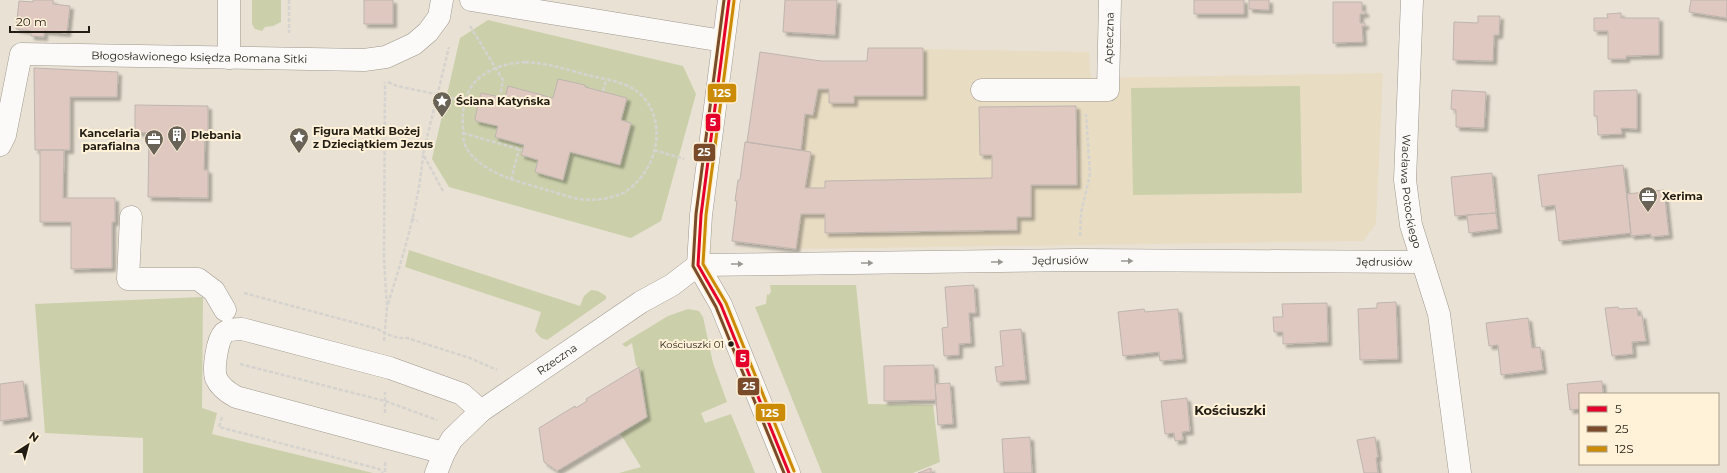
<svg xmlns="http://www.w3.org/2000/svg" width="1727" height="473" font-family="Montserrat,sans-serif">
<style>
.built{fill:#e8dcc3}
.green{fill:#cbd0ab}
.building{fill:#dfc8c0;stroke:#beb5ae;filter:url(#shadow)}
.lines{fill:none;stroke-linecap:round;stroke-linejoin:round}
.minor-casing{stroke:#9d978d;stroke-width:23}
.path{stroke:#d5d3cf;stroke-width:2.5;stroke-dasharray:4 2;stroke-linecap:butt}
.minor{stroke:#fcfaf8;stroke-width:22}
.bus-1-casing{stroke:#fff2d8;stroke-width:6}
.bus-2-casing{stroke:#fff2d8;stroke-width:6}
.bus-3-casing{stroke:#fff2d8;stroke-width:6}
.bus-1{stroke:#e4002b;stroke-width:3}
.bus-2{stroke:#7a4b2a;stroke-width:3}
.bus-3{stroke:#cc8b04;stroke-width:3}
.oneway{fill:#9a9791}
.bus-dot{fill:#221d14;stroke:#fff2d8;stroke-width:1.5}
.labels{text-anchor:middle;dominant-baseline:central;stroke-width:4;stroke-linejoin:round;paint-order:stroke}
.bus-label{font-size:10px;fill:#221d14;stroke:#fff2d8;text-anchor:end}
.street-label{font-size:11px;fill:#221d14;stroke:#fff2d8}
.poi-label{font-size:11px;font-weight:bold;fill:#221d14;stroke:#fff2d8;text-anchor:start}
.quarter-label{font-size:13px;font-weight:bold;fill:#221d14;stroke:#fff2d8}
.line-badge{stroke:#fff2d8;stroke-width:1.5}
.badge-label{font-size:11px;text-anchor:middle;font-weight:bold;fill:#fff}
</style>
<defs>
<filter id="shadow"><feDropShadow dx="3.5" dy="3.5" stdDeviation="1" flood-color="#0004"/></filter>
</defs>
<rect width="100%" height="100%" fill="#e9e1d3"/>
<path class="built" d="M868 48 1089 52 1091 78 1383 73 1376 224 1363 241 796 249 732 241 737 201H735L738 180H740L745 142H747L760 52 821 61H867Z"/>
<path class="green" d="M252 0H281V22L273 26 265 27 262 31 255 29 252 24Z
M488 20 683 66 696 94 661 221 631 238 449 187 432 159 460 38Z
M1300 86 1302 193 1133 195 1131 88Z
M409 250 580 306 584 296 591 290 598 291 606 296V299L547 340 541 338 535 331 541 312 405 267Z
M770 285H856L868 404 933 405 940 462 913 473H822L755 307 766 304 767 294 769 295 771 291Z
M203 297 202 408 217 413 212 434 373 473H143V438L45 433 35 304Z
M688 309 699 311 703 317 713 363 727 402 701 413 705 423 731 414 755 473H619L641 467 620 433 647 417 639 368 636 365 632 343 626 347 622 344 668 316Z"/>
<path class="building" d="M33 0H53V4L70 6 67 33 44 31V37L31 36V31L16 29 19 1 33 2Z
M364 0H393V24H364Z
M785 0H837L835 35 783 32Z
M1194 0H1244V14H1194Z
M1249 0H1269V10L1249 9Z
M1691 0H1727V18L1689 12Z
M1333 2H1362V11H1365V14H1360V23H1365V26H1362L1363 42 1333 43Z
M1621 13V18H1659V55L1626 56V59H1608V31H1594V18H1608L1607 14Z
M1478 16H1500L1499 35H1494L1493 61 1453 60 1454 22 1478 23Z
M868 48H923V96H854V103H829V89H818L813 115 805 114 801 150 747 142 760 52 821 61H867Z
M34 68 118 72 117 97H70V150H35Z
M558 79 585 85V87L627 98 621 120 631 123 620 165 570 152 563 180 535 172 538 160 521 155 524 145 495 137 498 126 476 121 475 118 481 93 505 98 508 86 553 98Z
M1452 90 1486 92 1484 128 1456 127V110L1451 109Z
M1637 90V129L1621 128 1622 134 1598 135 1597 116H1594V91Z
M135 105 208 106V134H205L204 170H208V198L148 197 149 133 135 132Z
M1076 106 1077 185H1031V217H1017V230L825 233V214H801L796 249 732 241 737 201H735L738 180H740L745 142 811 152 805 188H825V181L992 178V155H980L979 107Z
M40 150H64L63 198H115V222H112V268L71 269V222H40Z
M1623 165 1631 233 1559 241 1555 205 1542 207 1538 175Z
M1492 173 1496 213 1455 216 1451 177Z
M1664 190 1669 235 1651 237V234L1631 236 1627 194Z
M1496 213 1498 229 1469 233 1467 215Z
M974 285 976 313H969L971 343 959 344V355L944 356 942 328 948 327 945 287Z
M1396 302 1398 359 1360 360 1358 309 1377 308V303Z
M1327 303 1328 342 1283 344V332H1274L1273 317H1283L1282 304Z
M1618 307 1619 309 1637 308 1638 316 1642 315 1646 341 1632 342 1633 354 1612 356 1605 308Z
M1144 309 1145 312 1178 309 1183 359 1160 361 1159 352 1123 356 1118 312Z
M1528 318 1532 348 1540 347 1543 370 1501 375 1498 345 1489 346 1486 323Z
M1021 329 1026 380 997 382 995 367 1003 366 1000 331Z
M934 365 936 400 884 401V366Z
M639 367 647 417 557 471 544 462 539 428 575 406 576 408 587 401 586 399Z
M23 381 28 417 0 421V384Z
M1602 381 1603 394H1580V409L1570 410 1567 384Z
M950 383 953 424 938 425 935 384Z
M1187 398 1190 431 1182 432 1183 440 1175 441 1174 433 1165 434 1161 401Z
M1030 437 1032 473H1004L1002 439Z
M1375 437 1378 457 1376 458 1378 473H1364L1357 440Z
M931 468V473H918Z"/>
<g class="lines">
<g class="minor-casing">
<g id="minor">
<path d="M471 0 723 41"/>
<path d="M729 0 701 215 698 265 721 305 789 473"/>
<path id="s1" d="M1412 0 1405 180 1411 225 1439 314 1460 473"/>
<path d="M229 58V0"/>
<path id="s2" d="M982 90H1108L1110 0"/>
<path id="s3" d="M0 145 5 135 21 54 364 60 386 57 414 44 428 32 439 17 442 0"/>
<path d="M131 217 128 279H198L214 291 225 310"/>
<path d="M444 453 236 397C227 392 220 387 216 378 213 369 217 340 224 333 229 329 235 329 242 329L390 368 462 394 481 411"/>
<path id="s4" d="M436 473 444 453 452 439 481 411 641 302 672 285 698 265 1079 260 1422 262"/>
</g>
</g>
<path class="path" d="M289 0V33
M470 26 503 80 500 97
M525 62C546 63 566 69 587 75 601 78 618 81 630 87 659 102 663 140 648 167 642 177 634 187 623 193 611 199 592 201 579 199 568 197 557 193 547 190 520 182 487 175 469 152 463 145 463 135 463 126 460 83 485 65 525 62Z
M388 82 397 86 445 96 478 106
M603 91 606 80
M463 133 522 150
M654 150 684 159
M511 180 519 149
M443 191 423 154 449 47
M411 219 418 221
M1080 236 1081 213 1090 174 1086 114
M244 293 378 329C387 335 397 339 407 338L470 358 497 370
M388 304C403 256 419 205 423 155
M384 341 387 307 384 259 385 82
M240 364 385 401 437 420
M385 413V392
M222 417 219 427 379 469 383 473
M385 462V473"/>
<use href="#minor" class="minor"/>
<g class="bus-1-casing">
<path id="bus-1" d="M729 0 701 215 698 265 721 305 789 473"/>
</g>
<g class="bus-2-casing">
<path id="bus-2" d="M724 0 696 214 693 266 716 307 784 473"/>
</g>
<g class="bus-3-casing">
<path id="bus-3" d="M734 1 706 215 703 264 726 303 794 471"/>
</g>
<use href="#bus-1" class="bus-1"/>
<use href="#bus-2" class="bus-2"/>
<use href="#bus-3" class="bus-3"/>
</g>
<defs><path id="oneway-solid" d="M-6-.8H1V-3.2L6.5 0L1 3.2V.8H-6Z"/></defs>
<g class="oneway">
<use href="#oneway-solid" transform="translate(1127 261)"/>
<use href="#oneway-solid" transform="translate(997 262)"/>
<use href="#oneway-solid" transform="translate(867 263)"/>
<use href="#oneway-solid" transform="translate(737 264)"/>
</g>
<defs>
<g id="sight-pin" transform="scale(1)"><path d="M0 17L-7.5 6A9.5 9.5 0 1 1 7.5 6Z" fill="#686257" stroke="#fff2d8"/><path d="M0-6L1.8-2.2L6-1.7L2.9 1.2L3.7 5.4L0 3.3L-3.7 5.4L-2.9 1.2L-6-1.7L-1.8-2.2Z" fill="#fff"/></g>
<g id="building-pin" transform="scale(1)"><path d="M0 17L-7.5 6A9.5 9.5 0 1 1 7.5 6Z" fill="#686257" stroke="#fff2d8"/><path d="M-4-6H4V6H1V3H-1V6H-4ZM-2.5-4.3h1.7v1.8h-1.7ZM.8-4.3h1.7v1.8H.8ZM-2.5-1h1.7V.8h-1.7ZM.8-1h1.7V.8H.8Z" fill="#fff"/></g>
<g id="office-pin" transform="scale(1)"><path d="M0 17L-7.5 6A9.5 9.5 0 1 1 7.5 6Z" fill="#686257" stroke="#fff2d8"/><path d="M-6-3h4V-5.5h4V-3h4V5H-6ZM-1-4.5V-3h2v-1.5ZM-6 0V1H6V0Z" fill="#fff"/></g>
</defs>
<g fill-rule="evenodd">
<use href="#sight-pin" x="442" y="101"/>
<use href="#building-pin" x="177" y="135"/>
<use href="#sight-pin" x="299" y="137"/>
<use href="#office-pin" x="154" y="139"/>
<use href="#office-pin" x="1648" y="196"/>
</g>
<circle class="bus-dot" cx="731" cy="344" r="3.5"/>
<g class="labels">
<g class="bus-label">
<text x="724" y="344">Kościuszki 01</text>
</g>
<g class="street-label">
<text stroke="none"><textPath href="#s2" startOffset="178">Apteczna</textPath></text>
<text stroke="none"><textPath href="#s3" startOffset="272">Błogosławionego księdza Romana Sitki</textPath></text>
<text stroke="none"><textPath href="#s1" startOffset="192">Wacława Potockiego</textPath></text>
<text stroke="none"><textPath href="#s4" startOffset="702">Jędrusiów</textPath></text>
<text stroke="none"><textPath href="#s4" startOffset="1026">Jędrusiów</textPath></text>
<text stroke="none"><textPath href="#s4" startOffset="170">Rzeczna</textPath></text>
</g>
<g class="poi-label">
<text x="456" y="101">Ściana Katyńska</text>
<text x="313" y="131">Figura Matki Bożej<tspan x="313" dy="13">z Dzieciątkiem Jezus</tspan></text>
<text x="140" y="133" text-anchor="end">Kancelaria<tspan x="140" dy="13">parafialna</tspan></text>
<text x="191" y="135">Plebania</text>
<text x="1662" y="196">Xerima</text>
</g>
<g class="quarter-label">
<text x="1230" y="410">Kościuszki</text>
</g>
</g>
<g class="line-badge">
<rect x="707" y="83" width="30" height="20" rx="4" fill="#cc8b04"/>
<rect x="705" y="113" width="16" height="19" rx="4" fill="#e4002b"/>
<rect x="693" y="143" width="23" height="19" rx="4" fill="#7a4b2a"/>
<rect x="735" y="349" width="15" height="19" rx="4" fill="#e4002b"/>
<rect x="737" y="377" width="23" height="19" rx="4" fill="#7a4b2a"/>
<rect x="755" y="403" width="31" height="19" rx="4" fill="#cc8b04"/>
</g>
<g class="badge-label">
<text x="722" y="97">12S</text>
<text x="713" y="126">5</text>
<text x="704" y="156">25</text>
<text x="743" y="362">5</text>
<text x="749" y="390">25</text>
<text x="770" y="417">12S</text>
</g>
<rect x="1579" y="393" width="140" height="72" fill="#fff2d8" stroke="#a79d8a"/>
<rect x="1587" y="406" width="20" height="6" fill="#e4002b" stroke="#a79d8a"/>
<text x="1615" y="413" font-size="12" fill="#221d14">5</text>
<rect x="1587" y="426" width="20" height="6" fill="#7a4b2a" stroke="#a79d8a"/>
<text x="1615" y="433" font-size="12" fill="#221d14">25</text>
<rect x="1587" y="446" width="20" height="6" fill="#cc8b04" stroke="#a79d8a"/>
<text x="1615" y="453" font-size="12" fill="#221d14">12S</text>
<g transform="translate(28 445) rotate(36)" stroke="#fff2d8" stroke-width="3" paint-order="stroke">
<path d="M0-3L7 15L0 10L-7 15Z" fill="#221d14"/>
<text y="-6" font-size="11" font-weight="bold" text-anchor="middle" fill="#221d14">N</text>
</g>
<path d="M10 26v6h79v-6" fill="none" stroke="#221d14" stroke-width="2"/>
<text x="16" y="26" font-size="12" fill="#221d14" stroke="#fff2d8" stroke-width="3" paint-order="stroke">20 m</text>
</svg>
